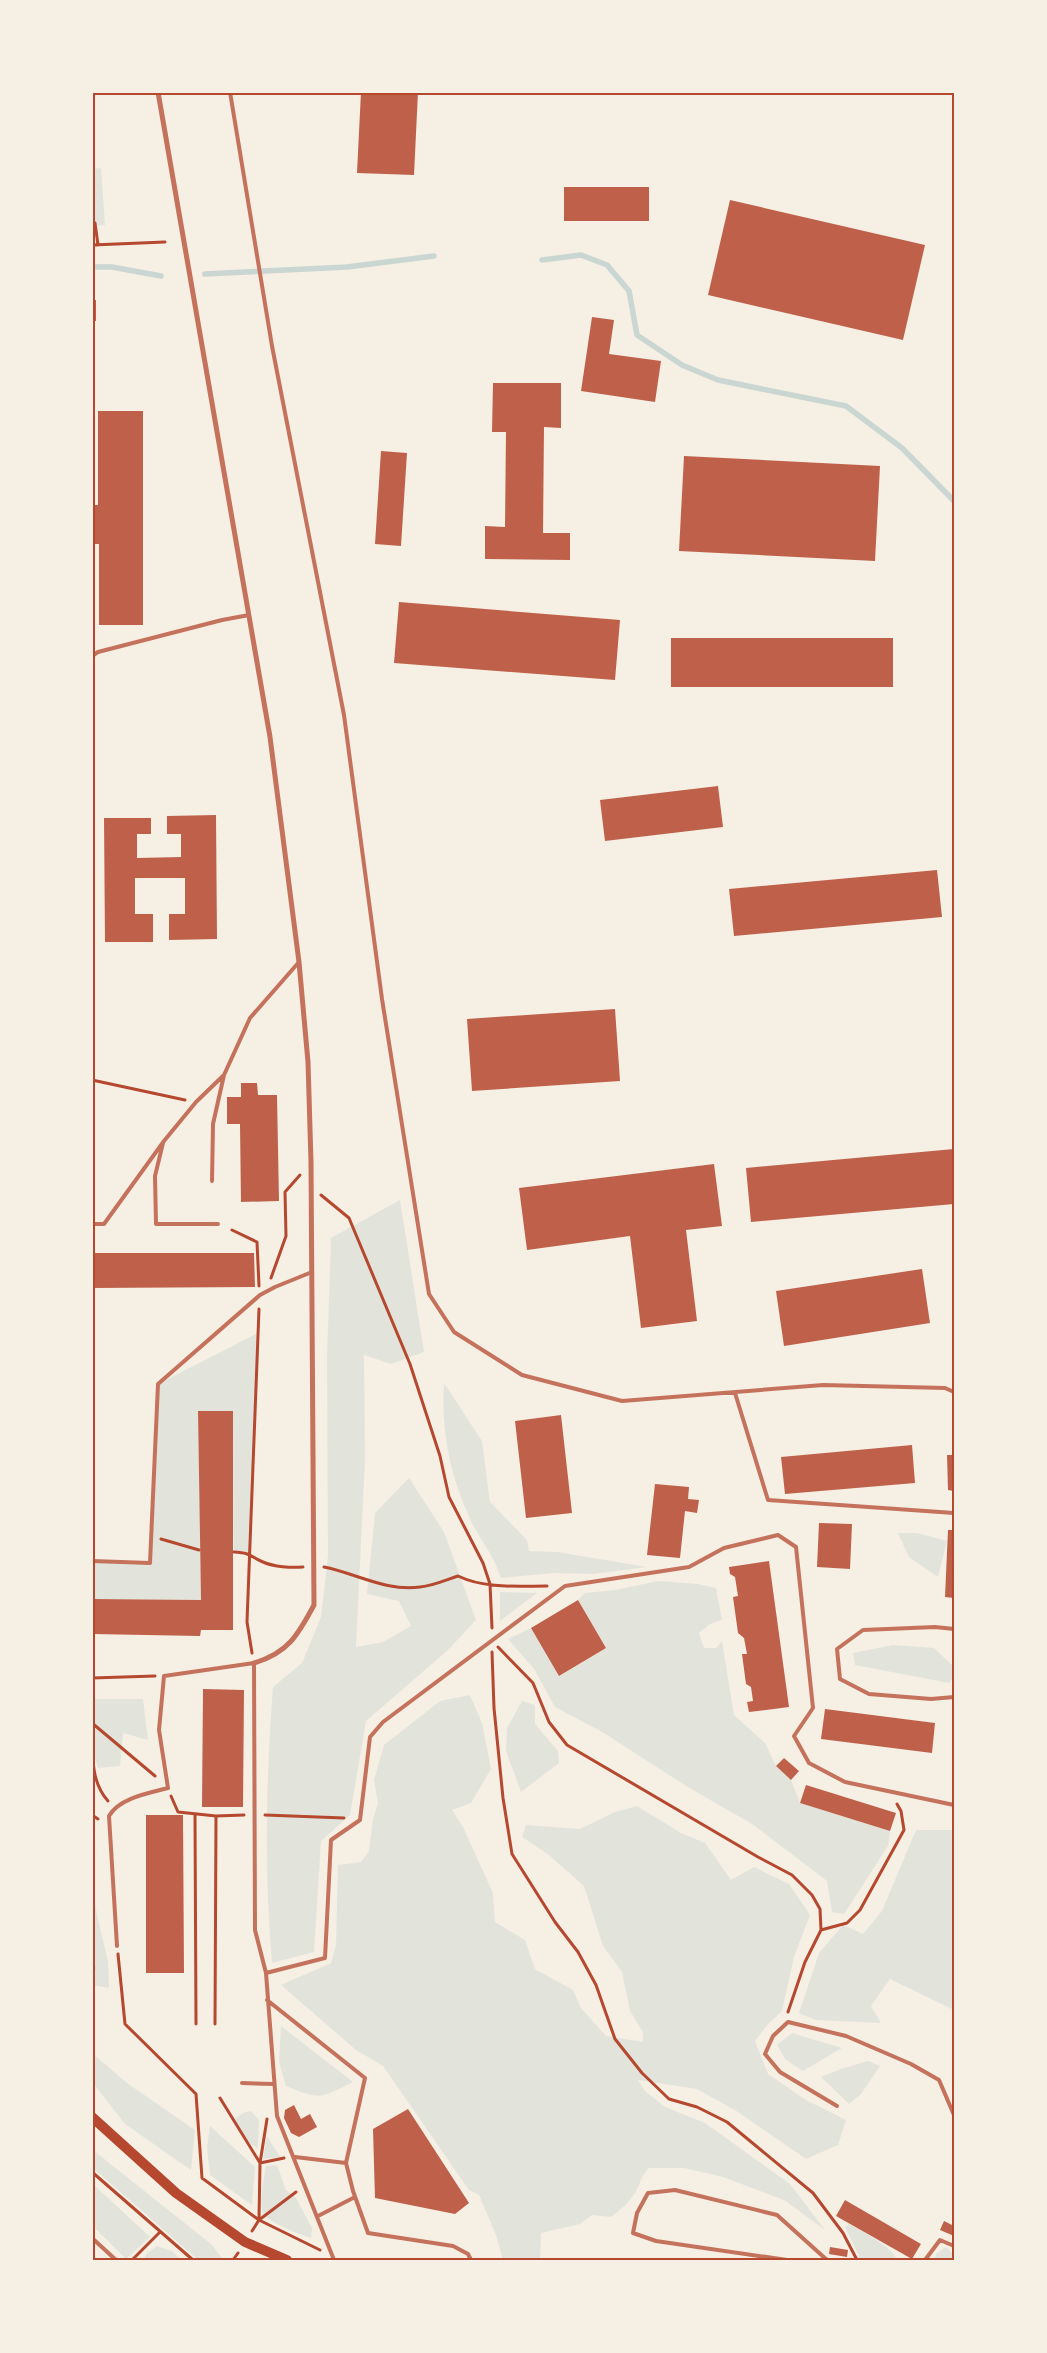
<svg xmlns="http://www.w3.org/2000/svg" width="1047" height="2353" font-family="Mulish,sans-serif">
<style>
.green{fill:#e2e4dc}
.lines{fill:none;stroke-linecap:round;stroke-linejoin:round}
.stream{stroke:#c9d6d2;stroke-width:5.5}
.building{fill:#bf614a}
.path{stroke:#b5482f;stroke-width:3}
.service{stroke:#c5725c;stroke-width:4}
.minor{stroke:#c5725c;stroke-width:5}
.secondary{stroke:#b5482f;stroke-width:10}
.neatline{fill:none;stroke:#b5482f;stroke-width:2}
</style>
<rect width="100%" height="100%" fill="#f6efe4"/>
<path class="green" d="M101 168 105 225 93 226V169Z
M400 1200 424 1352 391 1364 364 1355 365 1460 356 1647 383 1642 411 1626 399 1601 367 1594 375 1513 409 1478 444 1532 476 1620 448 1650 366 1721 350 1815 321 1841 314 1952 272 1963C264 1871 266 1779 273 1687L302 1663 321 1617 328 1556 327 1358 331 1238Z
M258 1333 249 1553 234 1552 233 1411H198L201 1600 93 1599V1561L149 1563 158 1384Z
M444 1383 482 1441 490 1502 527 1540 529 1551 557 1552 647 1567 593 1574 554 1573 501 1578C493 1553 481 1542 471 1521 450 1476 441 1432 444 1383Z
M898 1533H917L947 1541 938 1577 909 1557Z
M658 1581 698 1584 716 1588 722 1620 710 1624 699 1633 704 1648H716L722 1641 734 1715 765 1743 776 1766 791 1780 800 1803 890 1831 888 1846 844 1914 832 1912 827 1881 752 1824 686 1786 604 1733 555 1707 534 1669 508 1639 531 1628 560 1676 606 1648 578 1600 585 1593 615 1590Z
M500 1592 537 1593 500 1621Z
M893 1645 934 1648 954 1667V1677L949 1683 855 1665 853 1653Z
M470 1695 482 1723 491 1769 471 1803 452 1810 463 1827 493 1893 495 1922 525 1940 535 1969 573 1990 581 2008 606 2036 643 2042V2032L630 2011 622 1972 603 1946 584 1886 549 1855 522 1837 526 1825 580 1829 615 1812 637 1806 681 1833 705 1843 731 1880 754 1867 789 1884 810 1915 794 1957 782 2011 768 2024 755 2041 768 2074 806 2100 846 2120 838 2145 806 2159 738 2112 697 2089 638 2080 645 2091 665 2107 705 2123 790 2184 825 2230 784 2200 723 2177 684 2168H649C640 2177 641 2183 635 2193 629 2203 620 2210 611 2217L592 2215 580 2224 541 2233 540 2260H503L496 2235 479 2195 469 2190 383 2066 356 2050 281 1985 331 1963 336 1945 338 1865 361 1862 369 1851 373 1819 378 1803 374 1780 384 1745 440 1701Z
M92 1699H143L148 1740 123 1733 120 1766 98 1768 93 1751 95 1775H92Z
M522 1701 535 1705V1724L558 1751 559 1763 521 1792 506 1751 507 1728Z
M916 1830H954V2010L890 1979 871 2006 881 2023 816 2020 799 2013 819 1953 843 1925 863 1934 882 1911Z
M92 1882 97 1915 108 1961 109 1988 93 1985Z
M281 2026 353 2082C319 2099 321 2100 286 2086L279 2062Z
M792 2033 842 2048 803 2071 785 2059 777 2045Z
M92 2053 127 2083 195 2130 191 2170 125 2124 93 2083Z
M868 2061 880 2066 861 2094 849 2104 821 2077 841 2069Z
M251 2111 259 2120 258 2148C246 2143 238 2130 235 2119L243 2113Z
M210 2126 255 2167 252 2205 210 2175 207 2147Z
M267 2136 280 2157 263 2159Z
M93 2150 211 2244 222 2258 221 2260 197 2259 93 2168Z
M277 2165 286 2190 296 2198 312 2228 311 2238C300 2235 268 2222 263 2213 259 2203 264 2177 266 2166Z
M93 2184 150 2237 126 2259 93 2226Z
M849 2224C861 2231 893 2247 897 2260H861L845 2227Z
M157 2246 172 2251 181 2260H144L146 2254Z
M946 2247 954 2255V2260H935L936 2254Z"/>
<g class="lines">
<path class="stream" d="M542 260 581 255 607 265 629 291 637 335 682 365 718 380 846 406 902 448 954 501
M92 267H112L161 276
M205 274 347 267 434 256
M92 1967 93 1968"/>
</g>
<path class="building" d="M361 92H418L414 175 357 173Z
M564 187H649V221H564Z
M730 200 925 245 903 340 708 295Z
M92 300H96V321H92Z
M592 317 614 320 609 354 661 361 655 402 581 391Z
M493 383H561V428L544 427 543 533H570V560L485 559V526L505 527 506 432H492Z
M98 411H143V625H99V544H92V505H98Z
M381 451 407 453 401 546 375 544Z
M684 456 880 466 875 561 679 551Z
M399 602 620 620 615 680 394 663Z
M671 638H893V687H671Z
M718 786 723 827 605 841 600 800Z
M216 815 217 939 169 940V914H185V878H135V914H153V942H105L104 818H151V834H137V858L181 857V834H167V816Z
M937 870 942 917 734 936 729 889Z
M615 1009 620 1081 472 1091 467 1019Z
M241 1083H257L258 1095H277L279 1201 241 1202 240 1124H227V1097H241Z
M954 1149V1204L751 1222 746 1168Z
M714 1164 722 1226 686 1230 697 1321 641 1328 630 1236 527 1250 519 1188Z
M92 1253H254L255 1287 92 1288Z
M922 1269 930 1323 784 1346 776 1291Z
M198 1411H233V1630H201L200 1636 92 1634V1599L201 1600Z
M561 1415 572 1513 526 1518 515 1421Z
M912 1445 915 1483 785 1494 781 1457Z
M947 1455H954V1491L948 1490Z
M655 1484 689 1487 688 1499 699 1500 697 1513 685 1511 680 1558 647 1555Z
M819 1523 852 1524 850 1569 817 1567Z
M948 1530H954V1598L945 1597Z
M769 1561 789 1707 749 1712 747 1702 753 1701 751 1687 746 1684 742 1654H747L744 1638 738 1633 733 1597 738 1596 735 1577 730 1574 729 1567Z
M578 1600 606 1648 559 1676 531 1628Z
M203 1689 244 1690 243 1807H202Z
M825 1709 935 1723 932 1753 821 1739Z
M784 1758 799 1771 791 1780 776 1766Z
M806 1785 896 1813 890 1831 800 1803Z
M146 1815H183L184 1973H146Z
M294 2105 301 2119 310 2114 317 2127 299 2137 291 2133 284 2118 285 2110Z
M408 2109 469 2203 455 2214 375 2198 373 2129Z
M845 2200 921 2244 912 2259 836 2216Z
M944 2221 954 2226V2236L940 2230Z
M830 2247 848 2250 847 2257 829 2254Z"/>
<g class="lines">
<path class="path" d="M95 223 98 245
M92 245 165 242
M92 1080 185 1100
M321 1195 349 1218 410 1364 440 1456 449 1497 483 1563 490 1584 492 1628
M232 1230 257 1242 259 1286
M271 1278 286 1236 285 1192 300 1175
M161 1539 199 1550
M234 1552C252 1553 249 1556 263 1562 274 1567 291 1568 303 1567
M324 1567C355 1573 387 1592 420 1587 433 1586 446 1580 458 1576 485 1589 518 1586 547 1586
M498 1647 533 1683 549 1722 567 1745 758 1857 792 1875 812 1895 820 1909 821 1930 805 1962 788 2012
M492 1652 494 1708 503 1798 512 1854 555 1922 578 1952 596 1985 615 2039 642 2073 669 2099 697 2107 727 2122 813 2193 843 2233 857 2260
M252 1653 247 1622 259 1309
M92 1678 155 1676
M92 1723 155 1776
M93 1724C93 1750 89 1780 108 1801
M171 1796 178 1812 216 1816 244 1815
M195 1814 196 2024
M92 1815 98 1819
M265 1815 344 1818
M821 1930 847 1923 860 1910 904 1830 901 1811 897 1804
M118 1954 125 2024 196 2094 202 2178 259 2220
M215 2024 216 1816
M220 2098 260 2163 284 2158
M92 2172 193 2260
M259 2219 260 2163 267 2119
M259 2220 296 2192
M252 2231 259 2220 320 2250
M132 2260 160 2232
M233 2260 238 2253"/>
<path class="service" d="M230 92 272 346 344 715 382 999 429 1294 454 1332 522 1375 622 1401 823 1385 945 1388 954 1392
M92 656 98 652 222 620 249 615
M163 1143 155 1176 156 1224H218
M212 1181 213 1124 224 1075
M92 1224H104L164 1141 196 1102 224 1075 250 1018 299 962
M735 1393 768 1500 954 1513
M92 1561 150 1563 158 1384 260 1295 275 1287 312 1272
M954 1629 935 1627 863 1630 837 1649 840 1679 869 1694 931 1699 954 1697
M117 1946 109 1816C119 1798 149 1793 168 1788L159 1730 164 1676 254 1663 255 1930 266 1973 277 2116 334 2260
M266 1973 325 1958 331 1840 360 1820 370 1737 383 1722 565 1586 689 1567 724 1548 778 1535 796 1547 813 1708 794 1736 809 1763 845 1782 954 1805
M267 2000 365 2078 346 2163
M242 2083 273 2084
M837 2106 780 2072 765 2054 773 2036 788 2022 846 2036 911 2064 939 2080 954 2115
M295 2157 346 2163 353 2191 368 2233 453 2246 468 2254 471 2260
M318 2216 355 2197
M92 2238 116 2260
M787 2260 656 2241 633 2233 637 2213 648 2193 675 2190 777 2215 827 2260
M925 2260 940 2240 954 2246"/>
<path class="minor" d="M158 92 270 737 299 962 308 1062 311 1162 314 1605C298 1635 288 1653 254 1663"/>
<path class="secondary" d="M92 2117 176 2193 245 2242 287 2260"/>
</g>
<rect width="1047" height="2353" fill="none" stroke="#f6efe4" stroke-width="188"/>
<rect x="94" y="94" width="859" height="2165" class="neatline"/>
</svg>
